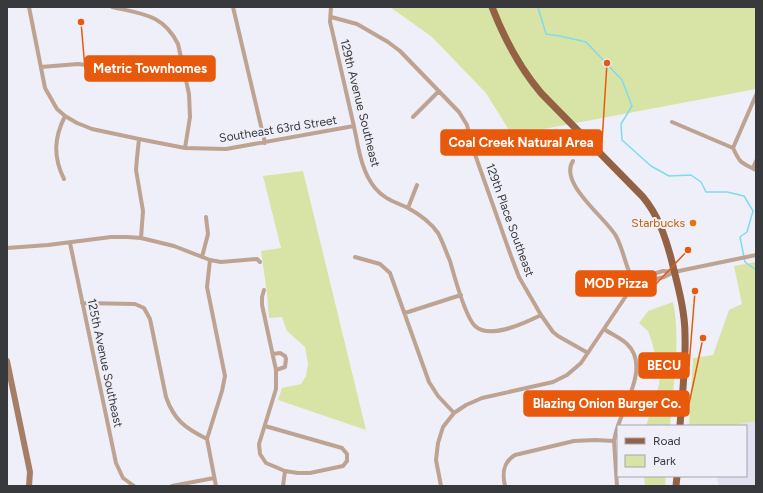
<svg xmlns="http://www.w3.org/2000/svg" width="763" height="493" font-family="Figtree,sans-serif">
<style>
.built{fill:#e0e1f1}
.green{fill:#d8e4a5}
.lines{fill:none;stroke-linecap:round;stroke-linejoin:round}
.stream{stroke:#7fdbee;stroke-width:1.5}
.street{stroke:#bfa392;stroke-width:4}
.secondary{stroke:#a67d65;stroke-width:6}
.primary{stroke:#936244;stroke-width:7}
.food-dot{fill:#e8710a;stroke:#eeeff8;stroke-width:1.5}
.labels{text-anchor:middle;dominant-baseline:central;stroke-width:4;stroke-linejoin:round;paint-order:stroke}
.street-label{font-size:12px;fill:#38393c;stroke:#eeeff8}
.food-label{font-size:12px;fill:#c56008;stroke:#eeeff8;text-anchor:end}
.leader{fill:none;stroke:#e8590c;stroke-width:1.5}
.callout-dot{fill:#e8590c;stroke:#eeeff8;stroke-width:1.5}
.callout{fill:#e8590c;stroke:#e8590c;stroke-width:1.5}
.callout-label{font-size:13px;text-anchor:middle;font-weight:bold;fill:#fff}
</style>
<rect width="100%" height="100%" fill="#eeeff8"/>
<path class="built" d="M756 421V486H719L716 476H746V426H729Z"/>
<path class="green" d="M390 7H756V89L512 135 486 93 432 37Z
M303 171 366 430 278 400 282 388 301 384 306 376 308 364 305 347 287 331 282 317 269 318 267 293 261 251 281 248 263 176Z
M756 262V421L729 426H689L693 358 713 355 729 310 742 304 734 266Z
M673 302C681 341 673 386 670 426H646L659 385 660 375 652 342 648 331 639 323 648 311Z
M644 476H666L665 486H645Z"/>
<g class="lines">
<path class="stream" d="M538 7 546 34 560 36 586 42 622 80 632 106 621 124 622 140 651 166 669 176 691 175 701 182 706 192H727L744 196 753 211 747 232 740 237 745 262 756 270"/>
<path class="street" d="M29 7 45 88 57 109 65 116 77 123 92 129 139 139 185 148 226 149 354 126
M112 7C142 14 163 14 178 44L189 94 190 117 185 148
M233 7 265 143
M331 7 330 22 332 30C339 60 346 91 353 122 358 143 360 170 375 188 384 199 395 202 408 208 419 214 431 223 438 233 443 242 446 252 450 261 454 275 465 317 475 326 490 340 525 323 541 315
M331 17 357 24 388 42 400 51 459 112 467 125 472 146 511 256 519 277 541 315 553 332 558 336 588 353
M41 67 78 64 119 69
M756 95 733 148C741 165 741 162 756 170
M413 117 439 91
M672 122 733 148
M139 139 137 158 136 170 143 211 141 238
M573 161C558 183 606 218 616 236 625 253 625 268 635 284
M753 168 756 161
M64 179C53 157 54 138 65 116
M408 208 417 185
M70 243 116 463 123 478 134 486
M7 248 48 245 111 237H127L141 238 174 246 210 260 221 262 257 259 260 262
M202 257 208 234 206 217
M355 257 380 264 390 273 429 382 438 396 454 413
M210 260 207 287 225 376 222 391 207 439 216 486
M635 284 664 277 674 272 756 255
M264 290 262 297V305L276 370V389L259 444 260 454 266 463 285 471 298 473H310L343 466 347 461V454L342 448 265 426
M82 303 135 304 144 308 150 319 166 397C174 420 185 428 207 439
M405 313 461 295
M604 329C611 334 621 338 627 344 651 366 622 408 616 432L614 441 617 486
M273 354 280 353 285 356 286 359 285 367 276 370
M172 486 214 478
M283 486 285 471
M441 486 436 460 438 443 443 427 454 413 466 405 482 398 553 382 567 375 581 363 628 293 643 277 663 271 674 272
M505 486C502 473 503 462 515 455L574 441 595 440 614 441"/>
<path class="secondary" d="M7 361 30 472 29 486"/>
<path class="primary" d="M492 7C504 38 520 68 541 93L643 197C658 215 665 236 671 258 677 283 685 309 685 335 686 365 682 396 680 426
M676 486 677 476"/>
</g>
<circle class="food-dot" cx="693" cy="223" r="4"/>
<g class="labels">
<g class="street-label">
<text transform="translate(360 103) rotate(76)">129th Avenue Southeast</text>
<text transform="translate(278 129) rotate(-9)">Southeast 63rd Street</text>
<text transform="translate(510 220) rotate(70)">129th Place Southeast</text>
<text transform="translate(105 363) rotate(78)">125th Avenue Southeast</text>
</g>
<g class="food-label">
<text x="685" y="223">Starbucks</text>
</g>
</g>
<path class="leader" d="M81 22L85 69M607 63L602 142M688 250L656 284M695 291L689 366M703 338L689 404"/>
<g class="callout-dot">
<circle cx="81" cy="22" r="4"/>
<circle cx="607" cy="63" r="4"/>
<circle cx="688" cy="250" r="4"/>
<circle cx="695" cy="291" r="4"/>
<circle cx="703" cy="338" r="4"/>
</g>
<g class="callout">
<rect x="85" y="56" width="130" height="25" rx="4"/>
<rect x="441" y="130" width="161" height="25" rx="4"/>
<rect x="576" y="271" width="80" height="25" rx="4"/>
<rect x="639" y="353" width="50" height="25" rx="4"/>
<rect x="524" y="391" width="165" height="25" rx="4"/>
</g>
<g class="callout-label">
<text x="150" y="73">Metric Townhomes</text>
<text x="521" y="147">Coal Creek Natural Area</text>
<text x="616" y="288">MOD Pizza</text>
<text x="664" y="370">BECU</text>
<text x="607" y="408">Blazing Onion Burger Co.</text>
</g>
<rect width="763" height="493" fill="none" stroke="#38393c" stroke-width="16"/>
<rect x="617" y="425" width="130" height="52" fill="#eeeff8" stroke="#a5a6ad"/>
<rect x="625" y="438" width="20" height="6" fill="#936244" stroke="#a5a6ad"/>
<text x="653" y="445" font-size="12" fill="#38393c">Road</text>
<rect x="625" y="455" width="20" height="12" fill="#d8e4a5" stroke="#a5a6ad"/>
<text x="653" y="465" font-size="12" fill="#38393c">Park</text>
</svg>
